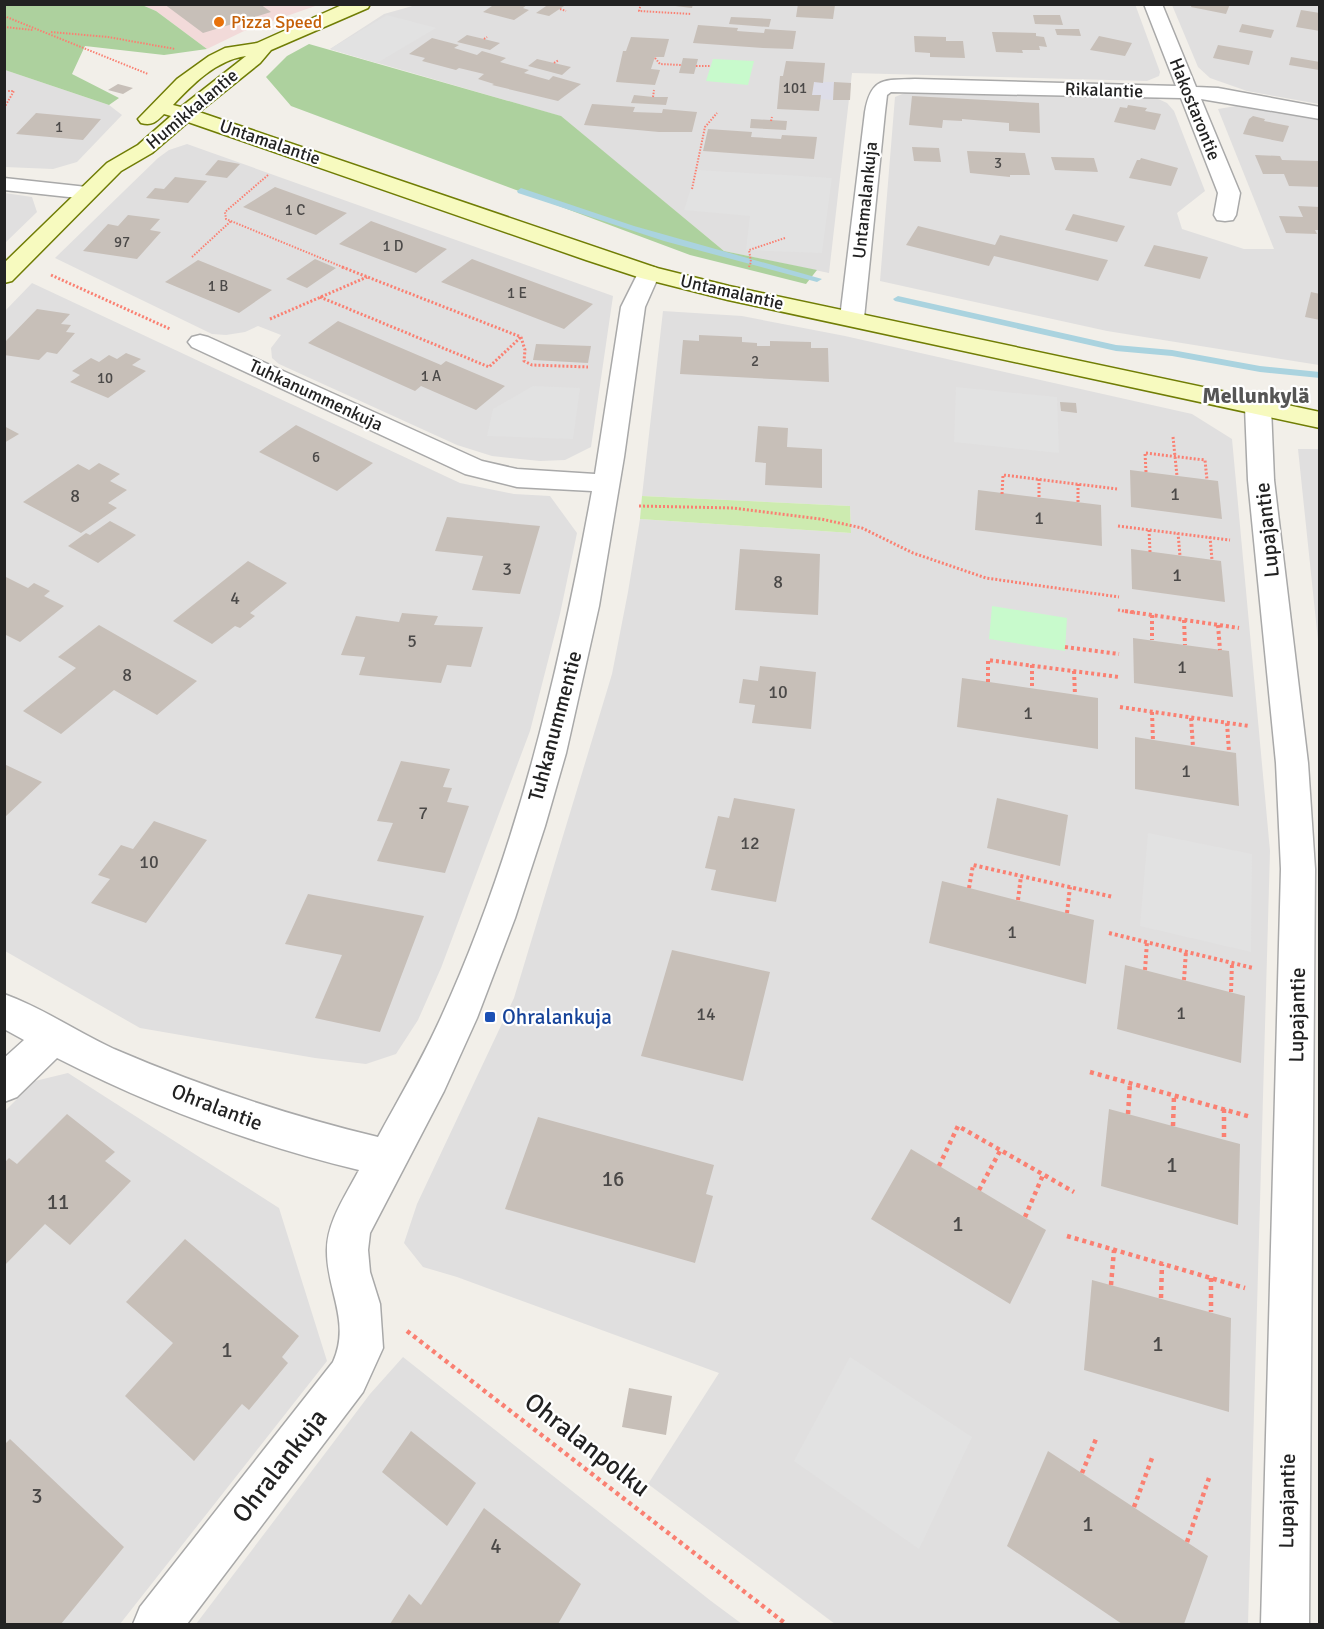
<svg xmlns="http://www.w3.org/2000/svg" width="1324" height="1629" font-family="Signika,sans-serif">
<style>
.residential{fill:#e0dfdf}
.commercial{fill:#f2dad9}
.grass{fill:#cdebb0}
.forest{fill:#add19e}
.park{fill:#c8facc}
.parking{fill:#e2e2e2}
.plaza{fill:#dddde8}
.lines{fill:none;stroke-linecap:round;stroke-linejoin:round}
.stream{fill:#aad3df;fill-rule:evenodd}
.building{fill:#c7bfb8}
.street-casing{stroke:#a9a9a9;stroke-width:3}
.secondary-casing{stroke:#707d05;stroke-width:3}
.path-far3{stroke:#fa8072;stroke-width:2;stroke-dasharray:1.5 1.5;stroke-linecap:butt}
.path-far2{stroke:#fa8072;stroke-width:3;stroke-dasharray:2 2;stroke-linecap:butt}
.path-far1{stroke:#fa8072;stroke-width:4;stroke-dasharray:3 3;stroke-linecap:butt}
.path{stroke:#fa8072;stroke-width:4.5;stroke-dasharray:4 4;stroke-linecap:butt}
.street{fill:#fff;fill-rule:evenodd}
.secondary{fill:#f7fabf;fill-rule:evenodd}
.food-dot{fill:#e8710a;stroke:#fff;stroke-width:2}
.transit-dot{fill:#1a4fb4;stroke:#fff;stroke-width:2}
.labels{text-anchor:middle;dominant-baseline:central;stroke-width:4.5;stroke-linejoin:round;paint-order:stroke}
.far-number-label{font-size:15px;fill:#4b4948}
.far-food-label{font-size:18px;fill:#c56008;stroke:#fff;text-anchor:start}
.far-street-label{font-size:18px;fill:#222;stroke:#fff}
.number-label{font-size:18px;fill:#4b4948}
.street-label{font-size:21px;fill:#222;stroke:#fff}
.transit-label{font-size:21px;fill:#164399;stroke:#fff;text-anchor:start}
.near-number-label{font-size:21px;fill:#4b4948}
.far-district-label{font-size:22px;font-weight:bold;fill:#555;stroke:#fff}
.near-street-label{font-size:26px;fill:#222;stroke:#fff}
</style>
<rect width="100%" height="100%" fill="#f2efe9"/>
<path class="residential" d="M1135 4 1160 72 1159 76 1147 81 852 73 829 273 724 251 560 116 330 49 384 14 416 5Z
M1172 5H1319V104L1247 91 1210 78 1198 67Z
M5 70 109 105 122 115 77 162 53 169 5 167Z
M912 90 1154 97 1167 103 1174 111 1205 191 1177 213 1182 229 1244 249H1274L1218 109 1242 105 1319 120V365L1107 331 880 281 895 97Z
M187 144 613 296 591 447 565 460 540 461 492 456 457 445 279 364 272 358 271 348 281 335 258 326 245 332 226 335 212 334 55 258 158 158 169 150Z
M5 193 32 197 37 212 5 243Z
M32 283 460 483 514 494 550 496 577 533 560 614 530 731 441 968 418 1020 396 1054 366 1064 315 1058 140 1028 5 951 4 312Z
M663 311 742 316 845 336 1192 414 1232 439 1270 851 1248 1624H835L648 1484 719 1373 457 1277 423 1267 404 1243 417 1204 514 998 612 674 628 592 640 519 851 533 850 506 642 496Z
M1298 449H1319V650Z
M68 1073 279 1208 327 1361 120 1624H5V1111L35 1081Z
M403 1357 711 1601 742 1624H196L370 1394Z"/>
<path class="commercial" d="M142 5H318L244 31 207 49 156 11Z"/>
<path class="grass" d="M642 496 850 506 851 533 640 519Z"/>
<path class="forest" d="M5 4 142 5 156 11 207 49 164 55 85 46 72 74 119 98 109 105 5 70Z
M309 44 561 116 724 251 817 270 806 284 690 255 291 106 266 77 287 56Z"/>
<path class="park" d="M713 59 754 61 748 85 706 81Z
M992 606 1067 618 1065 651 989 639Z"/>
<path class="parking" d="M387 15 436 28 377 63 330 49Z
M697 170 832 178 822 253 746 250 750 216 684 210Z
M533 386 580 388 573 439 487 436 493 409Z
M956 387 1057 397 1059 453 954 442Z
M1148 833 1252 854 1251 952 1140 926Z
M850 1357 972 1437 919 1549 794 1461Z"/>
<path class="plaza" d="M814 82H834L833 100 820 99 821 95H812Z"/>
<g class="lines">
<path class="stream" d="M521 188 634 226 822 279 817 282 664 241 518 193 517 191Z
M898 296 1116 345 1172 350 1260 366 1320 372V378L1260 372 1172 356 1116 351 895 301 893 299Z"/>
</g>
<path class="building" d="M164 4H260L271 12 203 33Z
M495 4H528L523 8 529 10 514 20 483 12Z
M549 4H567L549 16 536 13Z
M659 4H693L692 8Z
M798 4 835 5 833 19 796 17Z
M1192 4H1230L1226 14 1191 7Z
M1301 10 1320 13V31L1296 27Z
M1033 15H1060L1063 25 1035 24Z
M731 17 754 18 771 19 769 27 729 24Z
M1242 24 1274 30 1271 38 1239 32Z
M698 25 738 28 737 31 764 33 765 29 796 31 793 49 763 48 693 43Z
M1055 29H1079L1081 36 1057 35Z
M992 32 1036 33V36L1044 37 1047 47 1039 46 1040 50H1022L1023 53 996 52Z
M467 35 484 39 500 43 490 50 457 42Z
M914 36 946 37V41H963L965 58 930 57V53L915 52Z
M1099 36 1132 43 1125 56 1090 50Z
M631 37 669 39 664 57H655L651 69 660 70 655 85 616 82 623 51H626Z
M432 38 459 45 454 48 477 55 482 51 506 58 500 62 529 70 524 73 549 80 553 76 581 84 558 101 492 85 494 84 478 79 484 74 459 68 456 70 422 61 425 58 409 54Z
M1218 45 1253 51 1249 65 1213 58Z
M1291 57 1320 62 1319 70 1289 65Z
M683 58 698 59 694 74 679 73Z
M537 59 571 67 562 75 528 66Z
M786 61 825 63 823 83 814 82 812 95H821L819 111 777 109 780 76H783Z
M834 82 851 83 850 100H833Z
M118 84 133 88 123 94 108 90Z
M634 95 653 97H668L666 105 631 103Z
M912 96 1039 103 1040 133 1009 131V123L962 119V121L943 120 942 128 909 125Z
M592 104 635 107 633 112 662 113 663 109 697 112 692 132H659L584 125Z
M1128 105 1147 108 1145 111 1161 114 1155 130 1114 122 1120 107 1127 108Z
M36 113 101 119 83 140 16 134Z
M1253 116 1265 119 1264 121 1289 126 1283 142 1243 134 1249 119Z
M751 119 787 121 786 130 750 128Z
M708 129 752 132 751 137 781 139 782 135 817 137 814 159 703 151Z
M912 147 939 148 941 162 914 161Z
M967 151 1025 153 1030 175H1010V177L970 173Z
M1255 155 1280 156 1282 160 1320 161V187L1289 186 1284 174H1263Z
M1051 157 1094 158 1098 172 1055 170Z
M1141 158 1178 168 1171 186 1129 178 1137 160H1140Z
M218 160 240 164 227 178 205 175Z
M175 177 207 181 188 203 146 198 155 188 164 189Z
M275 187 347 213 316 235 243 207Z
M1298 206 1320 207V230H1315L1317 234 1286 233 1279 216 1303 217Z
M1073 214 1125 226 1117 242 1065 230Z
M128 215 160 219 150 230 161 232 137 259 83 251 108 224 118 226Z
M371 221 447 249 416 273 339 244Z
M918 226 995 245 1000 235 1108 260 1098 281 994 256 989 266 906 245Z
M1154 245 1208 257 1200 279 1144 266Z
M315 259 336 268 307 288 286 279Z
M472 259 593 304 564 329 441 282Z
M198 260 272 290 239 313 165 282Z
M1311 292 1320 294V320L1305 317Z
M37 309 70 314 61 324 71 325 66 332 75 333 57 354 47 352 39 360 4 355V343Z
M338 321 441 365 446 361 505 386 476 410 421 386 415 391 308 343Z
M699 335 742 337V342L757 343V346H770V341L811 342V348H828L829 382 680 374 683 340 699 341Z
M536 344 591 346 588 363 533 360Z
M126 353 141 359 132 365 146 371 108 398 70 382 80 375 72 371 91 358 99 362 109 355 117 359Z
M1060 402 1076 403 1077 413 1061 411Z
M296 425 373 463 337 491 259 452Z
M4 426 19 434 4 443Z
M758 426 788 428 787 447 822 449V488L765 485 766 463 755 462Z
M99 463 120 474 110 481 127 490 108 503 117 508 81 533 23 502 78 464 89 470Z
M1130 470 1218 481 1222 519 1131 507Z
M978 490 1101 505 1102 546 975 530Z
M447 517 540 526 520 594 472 590 483 556 435 551Z
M110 521 136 535 98 563 68 546 86 533 90 535Z
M740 549 820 554 818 615 735 610Z
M1131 549 1221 561 1225 602 1132 589Z
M248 561 287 583 250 613 255 616 240 628 235 626 212 644 173 621Z
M4 576 28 588 34 583 50 591 44 596 64 606 20 642 4 634Z
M402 613 438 616 434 625 483 627 471 667 447 665 441 683 359 675 365 657 341 655 356 616 399 622Z
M99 625 197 681 157 715 114 690 61 734 23 711 76 668 58 657Z
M1133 638 1229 651 1233 697 1134 683Z
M760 666 816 672 811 729 752 723 755 705 739 703 743 679 758 681Z
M962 678 1098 698V749L957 727Z
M1135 737 1236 753 1239 806 1135 789Z
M401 761 450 769 443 787 452 788 447 802 469 806 445 873 377 861 393 823 377 821Z
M4 764 42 782 4 818Z
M734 798 795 809 776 902 711 890 716 870 705 868 718 816 729 818Z
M997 798 1068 815 1060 866 987 848Z
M154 821 207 840 146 923 91 903 110 879 98 875 121 845 133 849Z
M942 881 1094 920 1086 984 929 943Z
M308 894 424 916 380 1032 315 1018 342 955 285 944Z
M672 950 770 972 743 1081 641 1056Z
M1125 965 1245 996 1241 1063 1117 1029Z
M1109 1109 1240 1144 1238 1225 1101 1186Z
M67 1114 115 1152 105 1161 131 1181 70 1245 45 1224 4 1266V1163L9 1158 17 1164Z
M538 1117 714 1165 706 1194 713 1196 695 1263 505 1209Z
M911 1149 1046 1230 1010 1304 871 1219Z
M185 1239 299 1336 282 1357 288 1363 249 1410 242 1404 194 1461 125 1396 173 1343 126 1302Z
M1092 1280 1231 1318 1229 1412 1084 1370Z
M629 1388 672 1396 666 1435 622 1427Z
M411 1431 476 1483 447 1526 382 1472Z
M10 1439 124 1547 61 1624H4V1445Z
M1048 1451 1208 1556 1184 1624H1122L1007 1546Z
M484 1508 581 1584 558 1624H390L409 1594 421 1605Z"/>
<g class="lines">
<g class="street-casing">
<path id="street" d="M1144 4H1162L1196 87 1218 88 1320 107V119L1201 99 1240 193 1236 215 1233 220 1225 221 1217 220 1214 215 1218 193 1181 98 891 92 887 95 885 112 864 318 860 323 852 325 844 323 840 318 865 112C871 77 884 80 915 79L1176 86Z
M4 178 87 187 94 189 98 193 94 197 87 199 4 190Z
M649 266 657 268 660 273 645 307 624 457 599 606 566 753 545 826 515 918 477 1018 444 1091 370 1233 368 1250 370 1272 380 1304 383 1348 363 1392 187 1624H133L140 1607 333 1362C351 1322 327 1291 327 1252 326 1223 346 1195 359 1170 255 1145 153 1107 57 1058L17 1097 4 1102V1058L24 1040 4 1029V994C43 1008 77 1032 114 1049 200 1086 287 1115 378 1137 398 1100 420 1063 438 1024 516 856 559 672 592 491L517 487 465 474 192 347 188 342 192 337 200 335 208 337 482 461 517 469 595 474 621 307 638 273 641 268Z
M1258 399 1267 401 1271 407 1274 480 1308 763 1315 869 1309 1624H1261L1281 869 1276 763 1248 480 1245 407 1249 401Z"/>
</g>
<g class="secondary-casing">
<path id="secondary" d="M344 4H370L368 8 271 50 260 63 199 112 657 268 729 286 1320 412V428L728 300 641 278 586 260 188 122 152 153 121 171 12 281 4 283V263L107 163 138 145 171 116 164 114C156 122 152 126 141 123L138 119 177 79 209 56 225 48 257 43ZM246 56 181 107 173 105C193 84 216 60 246 56Z"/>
</g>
<path class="path-far3" d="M641 4 639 11 691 14
M560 9 566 11
M4 16 148 74
M4 27 33 30
M51 32 108 37 175 49
M484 39 487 37
M655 58 660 64 681 65
M554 63 559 60
M696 66H711
M653 97 654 90
M4 108 14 91H8
M771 121 772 117
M268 175 225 212 226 219 345 268
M692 189 705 127 717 113
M192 257 231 221
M749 267 751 262 749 250 785 238"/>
<path class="path-far2" d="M342 267 521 337
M51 275 170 329
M320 297 489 367 521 337
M270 319 367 277
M521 337 525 350 524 361 532 365 588 367
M1173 437 1177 476
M1146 472 1145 453 1205 460 1207 480
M1039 479V498
M1078 484V503
M1002 494 1003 475 1117 489
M639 506 733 508 821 519 862 528 913 553 986 578 1119 597
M1118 526 1230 540
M1149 530 1150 552
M1178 533 1180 556
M1210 537 1212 560
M1118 610 1135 613"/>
<path class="path-far1" d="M1125 611 1239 628
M1152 615V640
M1184 620 1185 645
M1218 625 1220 650
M1065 647 1119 654
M1032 665V689
M1074 671 1075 695
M988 682V660L1119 677
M1120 707 1249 726
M1152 712 1153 741
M1191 718 1193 747
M1227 723 1229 752
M969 888 973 865 1113 897
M1018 900 1021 876
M1067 913 1070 887
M1109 933 1253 968
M1145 970 1147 942
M1184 980 1186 951
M1231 992 1232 963"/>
<path class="path" d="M1090 1072 1251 1117
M1224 1109V1140
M1128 1114 1130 1083
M1173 1126 1174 1096
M939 1166 958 1126 1074 1192
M979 1190 1000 1151
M1025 1217 1043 1175
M1067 1236 1245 1288
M1211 1278V1312
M1111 1285 1114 1250
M1161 1298 1162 1264
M407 1331 786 1624
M1082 1473 1096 1439
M1134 1507 1152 1458
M1187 1542 1209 1478"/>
<use href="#street" class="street"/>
<use href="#secondary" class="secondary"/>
</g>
<circle class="food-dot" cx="219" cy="22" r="6"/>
<rect class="transit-dot" x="484" y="1011" width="12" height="12" rx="3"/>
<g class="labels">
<g class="far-number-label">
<text x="795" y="88">101</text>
<text x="59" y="127">1</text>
<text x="998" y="163">3</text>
<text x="295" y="210">1 C</text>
<text x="122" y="242">97</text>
<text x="393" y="246">1 D</text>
<text x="218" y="286">1 B</text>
<text x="517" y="293">1 E</text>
<text x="755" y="361">2</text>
<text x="431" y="376">1 A</text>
<text x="105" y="378">10</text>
<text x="316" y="457">6</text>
</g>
<g class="far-food-label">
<text x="231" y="22">Pizza Speed</text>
</g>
<g class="far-street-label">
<text transform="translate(1104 90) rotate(2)">Rikalantie</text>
<text transform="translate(192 109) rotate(-40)">Humikkalantie</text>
<text transform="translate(1195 109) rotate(68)">Hakostarontie</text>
<text transform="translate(270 142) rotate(19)">Untamalantie</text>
<text transform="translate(865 200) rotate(-84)">Untamalankuja</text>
<text transform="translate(732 292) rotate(13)">Untamalantie</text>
<text transform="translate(316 395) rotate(25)">Tuhkanummenkuja</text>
</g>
<g class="number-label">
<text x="1175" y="494">1</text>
<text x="75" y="496">8</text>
<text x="1039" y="518">1</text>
<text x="507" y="569">3</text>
<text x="1177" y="575">1</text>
<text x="778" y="582">8</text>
<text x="235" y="598">4</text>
<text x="412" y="641">5</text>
<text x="1182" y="667">1</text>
<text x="127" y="675">8</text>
<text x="778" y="692">10</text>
<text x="1028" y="713">1</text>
<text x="1186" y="771">1</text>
<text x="423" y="813">7</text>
<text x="750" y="843">12</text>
<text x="149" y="862">10</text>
<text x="1012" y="932">1</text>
<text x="1181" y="1013">1</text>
<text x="706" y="1014">14</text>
</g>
<g class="street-label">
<text transform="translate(1267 530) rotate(-96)">Lupajantie</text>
<text transform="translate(555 726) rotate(-75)">Tuhkanummentie</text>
<text transform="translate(1297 1015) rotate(-89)">Lupajantie</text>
<text transform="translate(217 1107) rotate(21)">Ohralantie</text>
<text transform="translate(1287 1501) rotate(-89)">Lupajantie</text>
</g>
<g class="transit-label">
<text x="502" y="1017">Ohralankuja</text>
</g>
<g class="near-number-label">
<text x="1172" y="1165">1</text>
<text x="613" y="1179">16</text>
<text x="58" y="1202">11</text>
<text x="958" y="1224">1</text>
<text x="1158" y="1344">1</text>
<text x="227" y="1350">1</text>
<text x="37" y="1496">3</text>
<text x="1088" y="1524">1</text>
<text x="496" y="1546">4</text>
</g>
<g class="far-district-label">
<text x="1256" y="395">Mellunkylä</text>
</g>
<g class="near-street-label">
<text transform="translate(587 1445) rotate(38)">Ohralanpolku</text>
<text transform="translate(280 1466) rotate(-52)">Ohralankuja</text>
</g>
</g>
<rect width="1324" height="1629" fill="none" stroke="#222222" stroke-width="12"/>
</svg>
